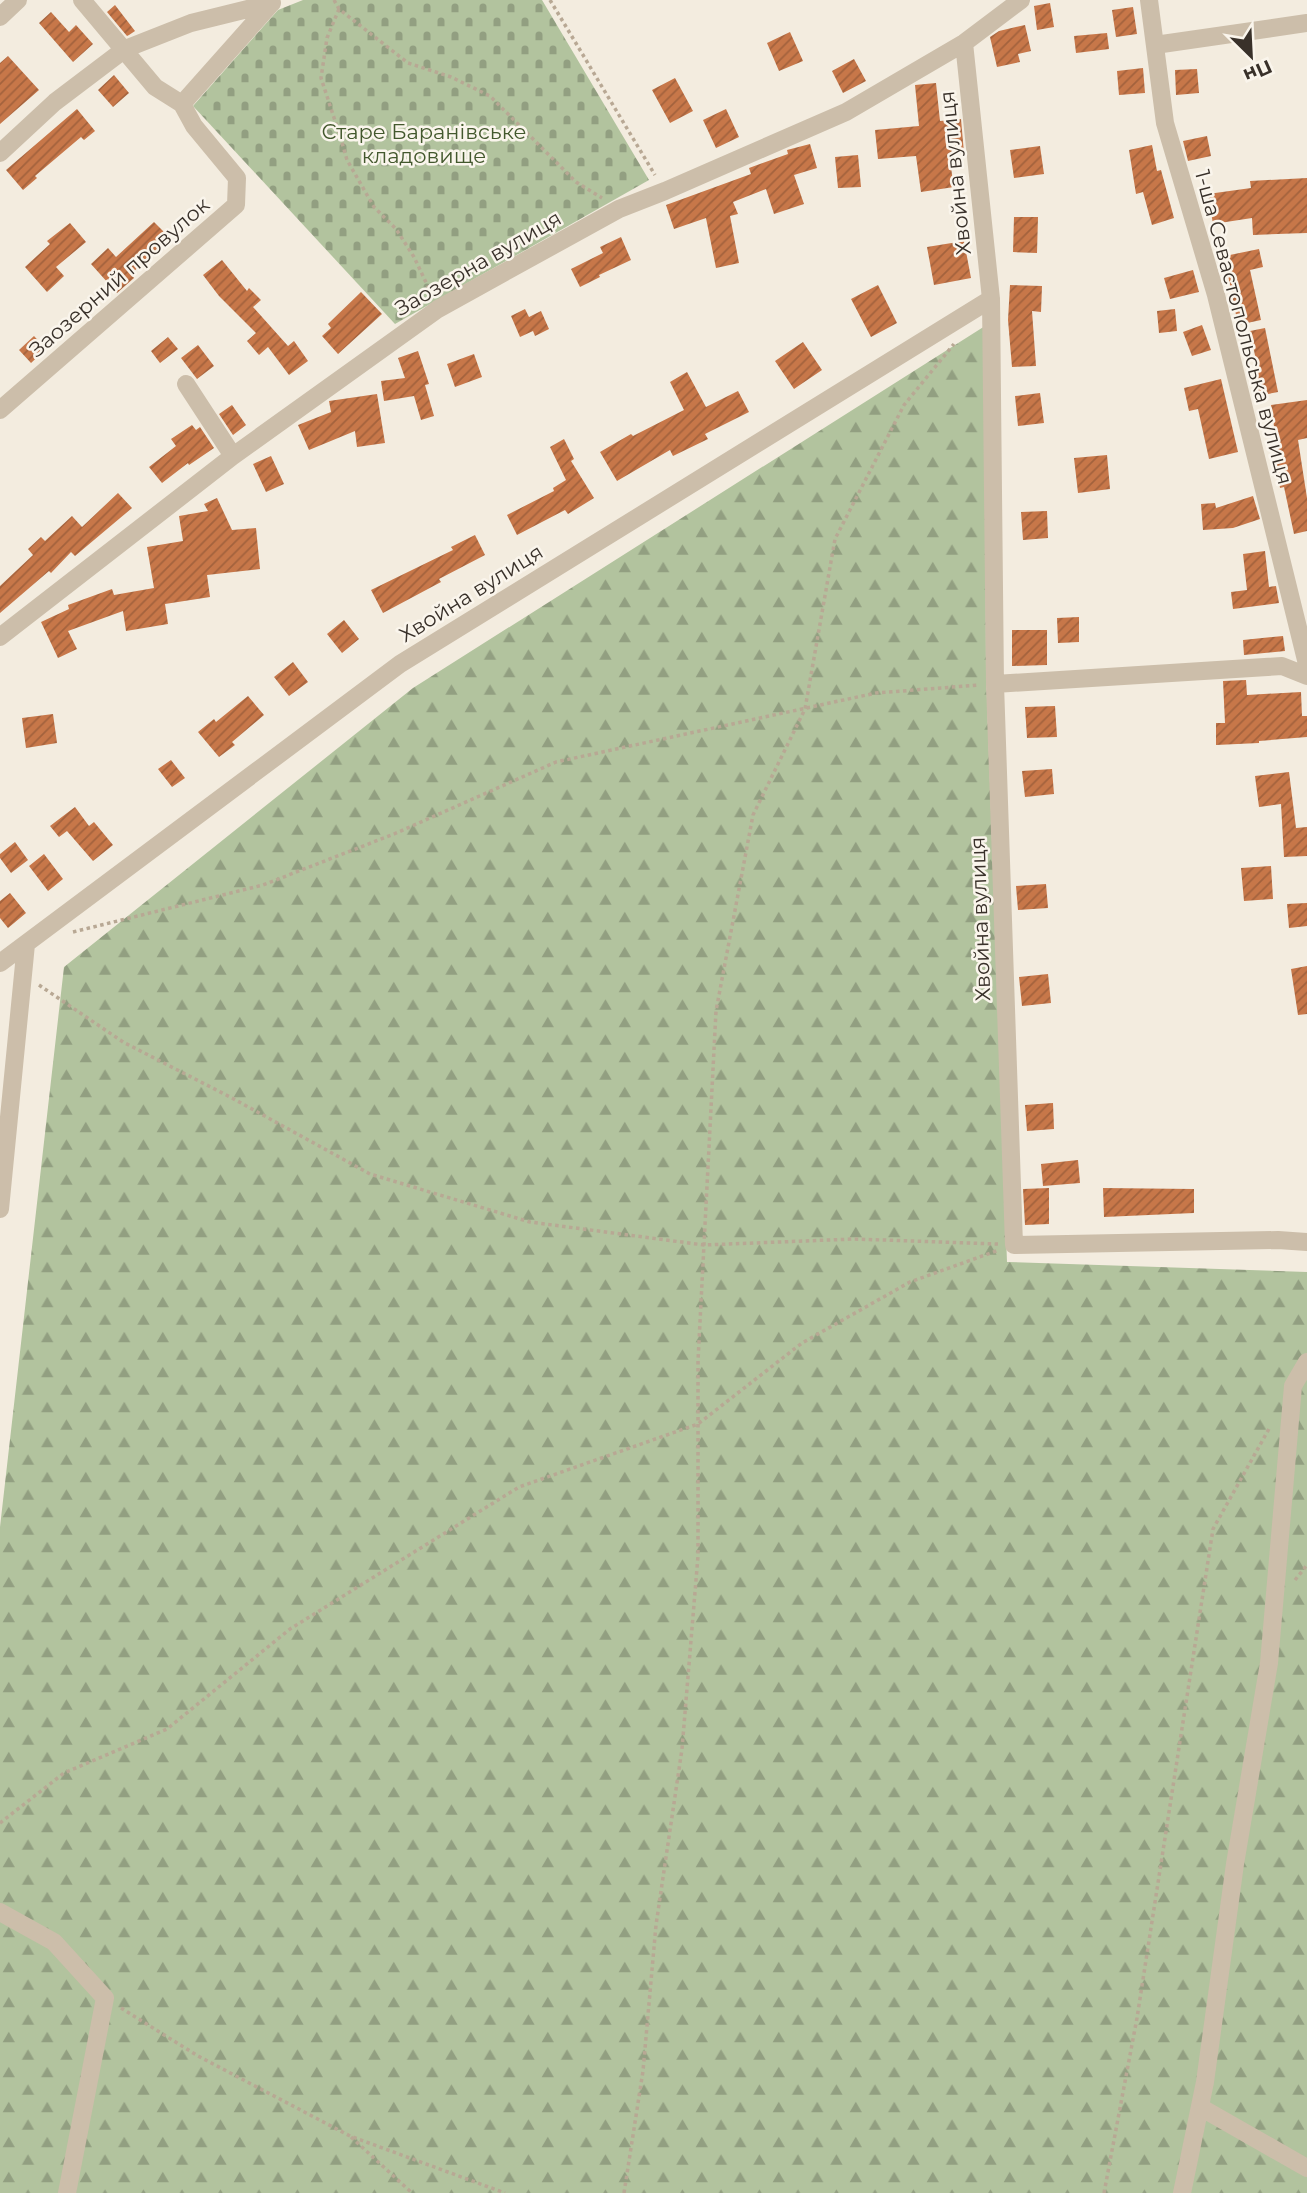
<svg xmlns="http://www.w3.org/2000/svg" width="1307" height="2193" font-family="Montserrat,sans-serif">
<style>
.forest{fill:url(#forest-firs)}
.cemetery{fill:url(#cemetery-stones)}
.building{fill:url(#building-hatch)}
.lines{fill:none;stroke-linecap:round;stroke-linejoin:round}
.path{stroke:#b8a894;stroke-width:3.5;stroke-dasharray:3.5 3.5;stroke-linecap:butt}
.minor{stroke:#ccbeaa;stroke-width:18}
.labels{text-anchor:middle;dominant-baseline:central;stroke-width:5;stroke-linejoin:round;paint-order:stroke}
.park-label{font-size:21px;fill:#43582d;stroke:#faf5ec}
.street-label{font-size:21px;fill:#39312a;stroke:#faf5ec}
</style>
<defs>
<pattern id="forest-firs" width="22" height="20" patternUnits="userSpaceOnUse" patternTransform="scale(1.75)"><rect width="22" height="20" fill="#b2c39e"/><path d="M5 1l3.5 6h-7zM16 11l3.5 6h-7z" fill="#929f81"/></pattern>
<pattern id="cemetery-stones" width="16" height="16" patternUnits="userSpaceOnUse" patternTransform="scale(1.75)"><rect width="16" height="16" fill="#b2c39e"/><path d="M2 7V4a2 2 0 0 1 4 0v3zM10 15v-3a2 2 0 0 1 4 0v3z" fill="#929f81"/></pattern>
<pattern id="building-hatch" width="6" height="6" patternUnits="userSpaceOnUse" patternTransform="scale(1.75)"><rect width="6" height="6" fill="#c77749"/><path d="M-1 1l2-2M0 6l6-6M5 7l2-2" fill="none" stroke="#a3623d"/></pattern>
</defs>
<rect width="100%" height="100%" fill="#f3ecdf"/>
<path class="forest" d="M985 326 986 671 1007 1262 1307 1272V2193H0V1527L64 967 413 688Z"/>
<path class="cemetery" d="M303 0H542L649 180 395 324 193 106 278 10Z"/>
<path class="building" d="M1050 3 1054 27 1037 30 1034 6Z
M115 5 135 31 129 35 127 36 107 12Z
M1133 7 1137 34 1116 37 1112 10Z
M51 12 69 32 76 25 93 44 73 62 39 23Z
M1025 25 1031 51 1018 54 1020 62 997 67 990 37 999 31Z
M790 32 803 61 779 71 767 43Z
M1107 33 1109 49 1076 53 1074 36Z
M8 56 39 90 0 124V63Z
M854 59 866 81 843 93 832 71Z
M1143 68 1145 93 1119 95 1117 71Z
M1197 69 1199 93 1176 95 1175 70Z
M114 75 129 93 113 107 98 90Z
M675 78 693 111 670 123 652 90Z
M936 83 940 121 961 119 964 153 949 155 954 187 921 192 916 156 878 159 875 130 919 126 915 85Z
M77 109 95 131 84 140 81 137 35 176 37 178 23 190 6 170Z
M726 109 739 137 716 148 703 120Z
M1207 136 1211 156 1188 161 1183 141Z
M810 144 817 168 794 175 804 204 774 214 766 189 733 202 738 214 730 216 739 263 716 268 706 218 674 229 666 205 751 174 749 168 788 154 787 150Z
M1152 145 1157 171 1161 170 1174 218 1152 225 1143 192 1136 194 1129 150Z
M1040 146 1044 174 1014 178 1010 150Z
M858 155 861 187 838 188 835 157Z
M1307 178V233L1253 235 1252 218 1213 224 1208 194 1251 188 1250 181Z
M1014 217H1038L1037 253 1013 252Z
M154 222 170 238 131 274 134 278 117 293 91 264 108 248 116 257Z
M70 223 86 242 56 267 64 276 47 292 25 267 50 244 47 241Z
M621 237 631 260 599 275 600 277 580 287 571 269 603 253 600 247Z
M964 241 971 278 934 285 927 247Z
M1259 249 1263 267 1250 270 1261 320 1238 325 1228 275 1224 276 1220 257Z
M222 260 247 291 249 288 261 300 253 307 288 346 294 341 308 361 289 375 268 347 259 355 247 341 256 333 219 296 203 275Z
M1193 270 1199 292 1170 299 1164 278Z
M878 285 897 323 871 337 851 299Z
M1010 285 1042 286 1041 312 1032 311 1036 366 1012 367 1008 320Z
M361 292 382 314 338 354 322 336 331 328 328 324Z
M525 309 529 317 541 311 549 329 535 336 533 331 520 337 511 316Z
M1175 309 1177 331 1159 333 1157 311Z
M1202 325 1211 350 1192 356 1183 332Z
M1265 328 1278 392 1258 396 1253 371 1258 370 1250 331Z
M34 336 46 349 31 363 19 350Z
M168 337 178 349 160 363 151 351Z
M803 342 822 370 794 389 775 361Z
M198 345 214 366 197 379 181 358Z
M418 351 429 384 425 385 434 416 421 420 414 396 384 401 381 381 405 378 398 358Z
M474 354 482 377 455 387 447 364Z
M687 372 706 407 738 391 749 412 705 434 708 439 673 456 670 450 617 481 600 452 631 434 633 436 684 410 670 382Z
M1221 379 1238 452 1209 459 1198 409 1189 411 1184 388Z
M1040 393 1044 423 1018 426 1015 396Z
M377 394 385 443 357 447 355 431 309 450 298 425 331 412 329 401Z
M1307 400V438L1298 440 1307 498V531L1294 534 1284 487 1280 488 1276 463 1279 462 1271 405Z
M232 405 246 425 233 435 219 414Z
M192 425 196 430 200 427 214 448 189 465 188 463 162 483 149 467 176 446 171 439Z
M564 439 574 459 571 461 594 498 568 514 565 510 517 535 507 515 554 491 553 488 566 480 550 447Z
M1107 455 1110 489 1078 493 1074 458Z
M271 456 284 484 266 492 253 464Z
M118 493 132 508 75 556 71 552 51 573 49 571 0 613V586L33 555 28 549 41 537 45 541 72 516 82 527Z
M1253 496 1260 519 1233 528 1203 530 1201 504 1215 503 1216 508Z
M217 498 232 530 256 528 260 569 207 575 210 597 165 604 168 624 126 631 123 611 68 631 77 649 58 658 41 622 69 609 68 605 112 589 114 595 154 588 147 547 183 541 179 516 208 511 204 504Z
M1047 511 1048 538 1023 540 1021 512Z
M475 535 485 555 439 579 441 582 383 613 371 590 453 550 451 547Z
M1265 551 1269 587 1276 586 1279 603 1233 609 1231 592 1247 590 1243 554Z
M1079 617V642L1058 643 1057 618Z
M344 620 359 639 342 653 327 634Z
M1012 630H1047V665L1012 666Z
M1283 636 1285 651 1244 655 1243 640Z
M293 662 308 682 289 696 274 677Z
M1246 680 1247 695 1301 692 1302 716H1307V737L1259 741V743L1216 745V723H1225L1223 681Z
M248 696 264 715 232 742 235 745 219 757 198 732 214 719 216 722Z
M1055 706 1057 737 1027 738 1025 707Z
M53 714 57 743 26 748 22 718Z
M171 760 185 778 172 787 158 769Z
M1052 769 1054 794 1025 797 1022 771Z
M1289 772 1296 828 1307 827V856L1284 857 1281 804 1259 807 1255 776Z
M75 807 89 826 94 822 113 845 93 861 67 831 59 837 50 826Z
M15 842 28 860 11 873 0 858V854Z
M44 854 63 879 48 891 29 866Z
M1271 866 1273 899 1244 901 1241 868Z
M1046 884 1048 908 1018 910 1016 886Z
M10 893 26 913 8 928 0 918V901Z
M1307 903V926L1289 928 1287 904Z
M1307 966V1014L1298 1015 1291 969Z
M1048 974 1051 1003 1022 1006 1019 977Z
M1053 1103 1054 1129 1027 1131 1025 1105Z
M1078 1160 1080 1183 1043 1186 1041 1164Z
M1049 1188V1224L1025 1225 1023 1189Z
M1103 1188 1194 1189V1213L1104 1217Z"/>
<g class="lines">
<path class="path" d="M334 0 339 9 408 63 451 77 490 96 576 182 602 198
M550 0 655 175
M339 9 327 38 321 78 341 139 347 160 374 207 396 229 414 257 431 293
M73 932 263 885 394 834 556 762 876 693 979 685
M39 985 123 1042 232 1098 370 1174 530 1222 704 1245 854 1239 998 1244
M1295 1580 1307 1565
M0 1823 64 1773 167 1729 290 1629 519 1487 698 1424 802 1343 910 1282 999 1250
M121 2008 198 2056 350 2136 505 2193
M351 2137 412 2193
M624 2193 643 2071 656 1925 682 1749 698 1556V1361L716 1011 753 815 805 709 835 539 904 405 954 344
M1104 2193 1137 2018 1213 1529 1270 1427"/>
<path class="minor" d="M82 0 155 87 182 104
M1149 0 1165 123 1216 295 1307 664
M0 17 18 0
M964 43 991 299 995 684 1014 1245 1278 1240 1307 1242
M1155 45 1307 23
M0 153 55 102 125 49 191 23 272 3
M186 384 233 456
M0 410 236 205 237 178 194 126 182 104 270 5
M0 637 233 456 438 309 619 209 665 191 846 112 964 43 1021 0
M995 684 1282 666 1307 676
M0 963 400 664 991 299
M0 1209 26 944
M0 1912 54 1942 105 1998 67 2193
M1200 2107 1307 2168
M1182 2193 1205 2082 1235 1864 1269 1663 1293 1386 1307 1362"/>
</g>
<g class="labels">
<g class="park-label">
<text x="424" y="131">Старе Баранівське<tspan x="424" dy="24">кладовище</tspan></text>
</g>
<g class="street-label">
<text transform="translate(955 173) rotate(-96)">Хвойна вулиця</text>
<text transform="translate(478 263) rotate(-30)">Заозерна вулиця</text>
<text transform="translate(119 277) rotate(-41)">Заозерний провулок</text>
<text transform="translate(1244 327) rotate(75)">1-ша Севастопольська вулиця</text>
<text transform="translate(471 593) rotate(-32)">Хвойна вулиця</text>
<text transform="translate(980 919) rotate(-92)">Хвойна вулиця</text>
</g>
</g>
<g transform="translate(1251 56) rotate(156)" stroke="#faf5ec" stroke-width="5" paint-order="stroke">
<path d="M0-5L12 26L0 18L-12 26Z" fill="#39312a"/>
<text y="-10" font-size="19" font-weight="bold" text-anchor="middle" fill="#39312a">Пн</text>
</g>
</svg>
